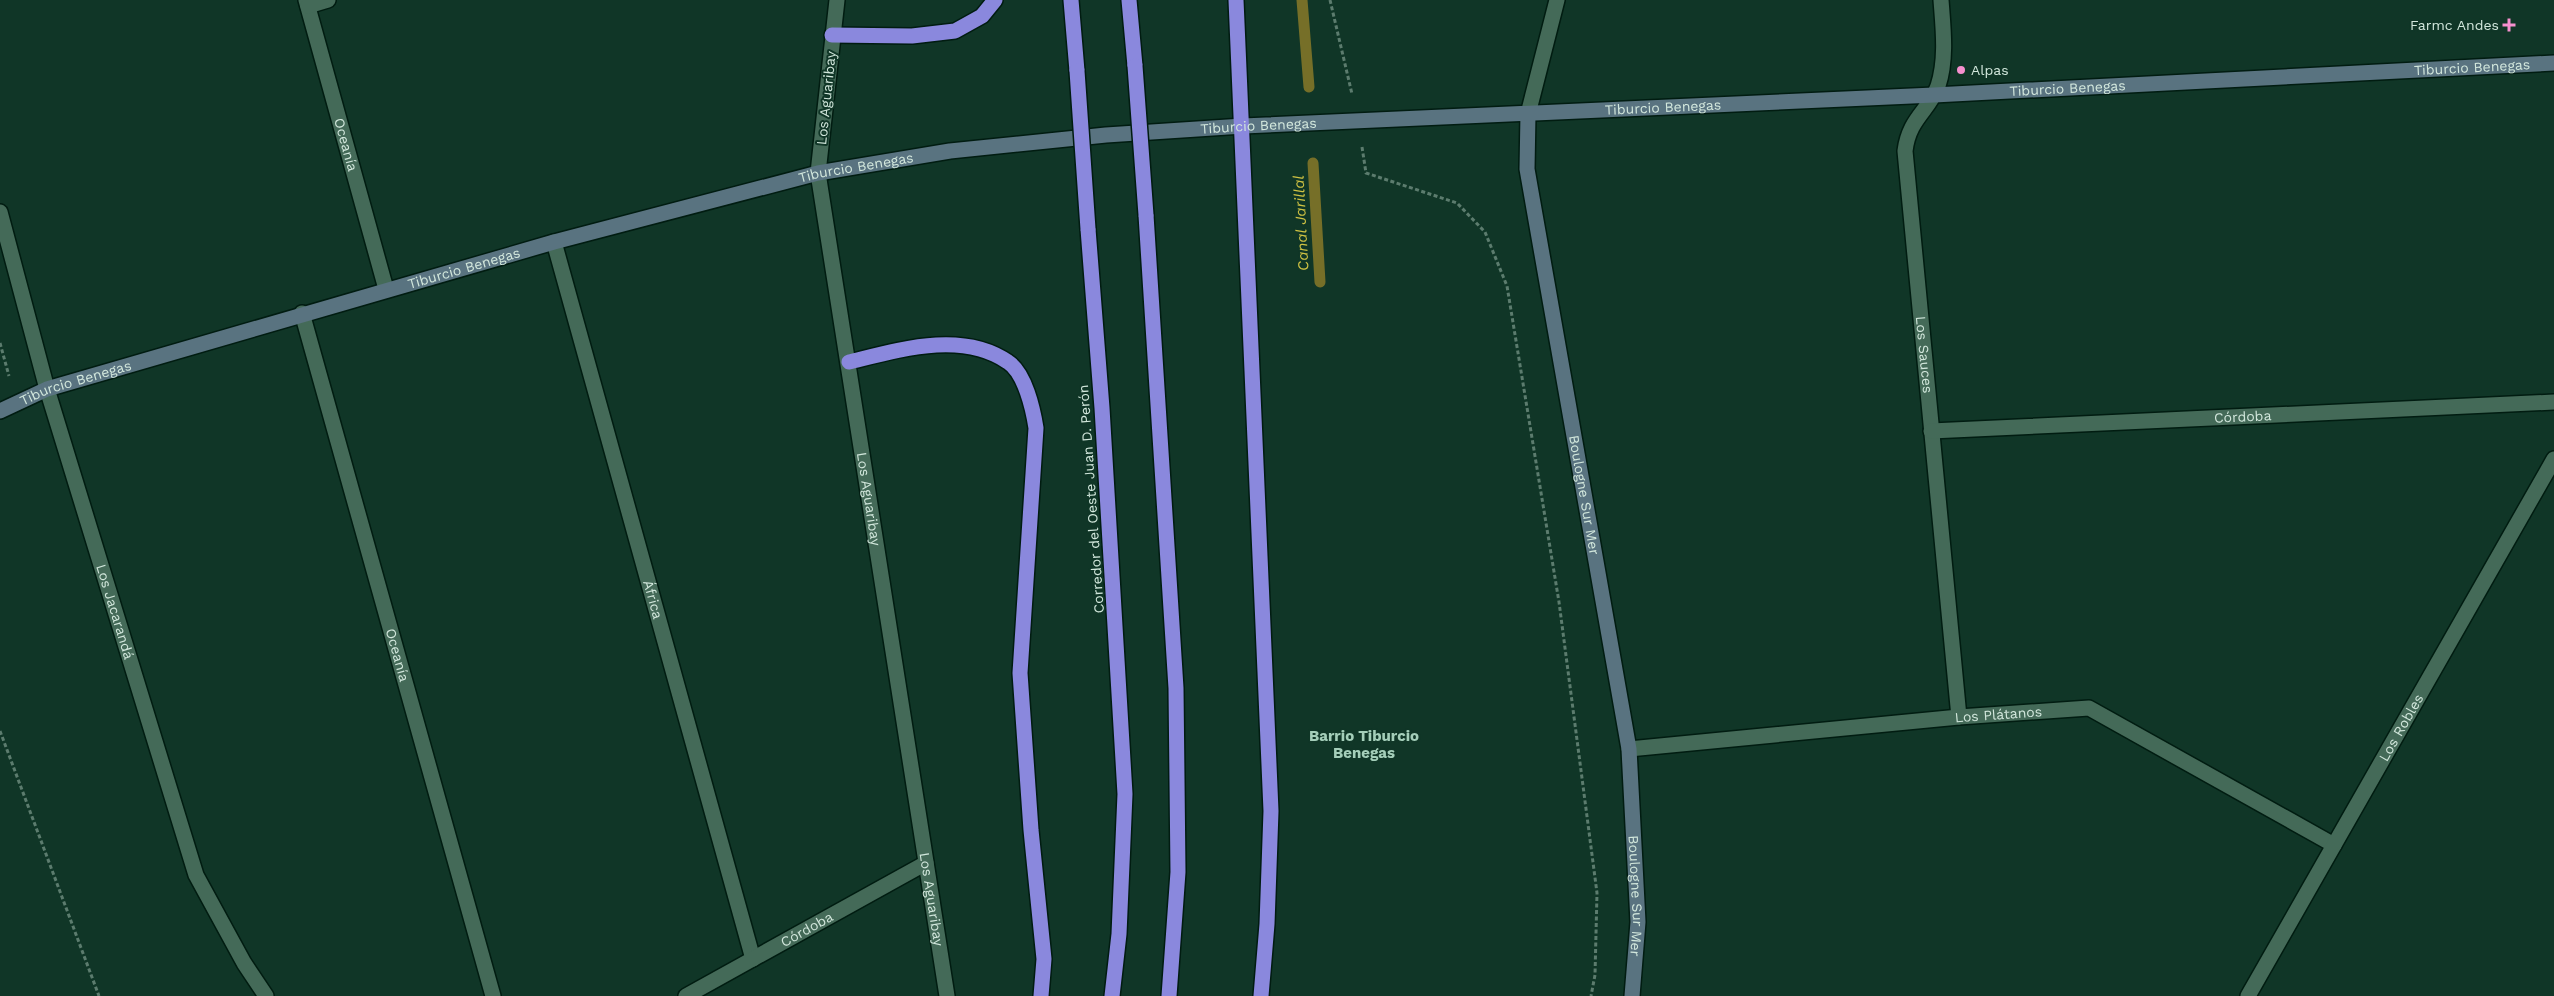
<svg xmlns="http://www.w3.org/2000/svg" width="2554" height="996" font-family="'Work Sans',sans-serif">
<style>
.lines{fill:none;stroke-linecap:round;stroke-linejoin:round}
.stream{stroke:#766f28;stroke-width:11}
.street-casing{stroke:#011c11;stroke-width:18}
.secondary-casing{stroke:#011c11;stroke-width:18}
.highway-casing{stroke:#011c11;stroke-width:18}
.path{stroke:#5c7c6e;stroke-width:3;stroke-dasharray:4 2.5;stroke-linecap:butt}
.street{stroke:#446a58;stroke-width:15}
.secondary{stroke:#597380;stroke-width:15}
.highway{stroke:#8a88dd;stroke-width:15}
.highway-bridge-casing{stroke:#011c11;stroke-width:18;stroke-linecap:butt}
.highway-bridge{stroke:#8a88dd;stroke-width:15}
.poi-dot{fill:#f690cf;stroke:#103627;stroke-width:2}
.labels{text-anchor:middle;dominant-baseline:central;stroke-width:4;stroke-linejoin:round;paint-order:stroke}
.poi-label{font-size:14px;fill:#d2e7dc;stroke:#103627;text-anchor:end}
.street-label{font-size:14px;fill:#d2e7dc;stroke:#103627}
.water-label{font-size:15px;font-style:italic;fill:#cfc243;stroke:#103627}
.neighbourhood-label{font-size:15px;font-weight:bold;fill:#a4ceb9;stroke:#103627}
</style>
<rect width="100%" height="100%" fill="#103627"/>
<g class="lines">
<path class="stream" d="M1302 0 1309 87
M1313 163 1320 282"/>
<g class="street-casing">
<g id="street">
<path id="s1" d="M306 0 386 289"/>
<path id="s2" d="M837 0 818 173 947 996"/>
<path id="s3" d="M1941 0C1943 27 1947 59 1938 86 1929 111 1909 118 1905 151L1959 717"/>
<path d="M308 6 328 0"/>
<path d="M1528 114 1557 0"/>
<path id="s4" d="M0 212 47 389 196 875 244 963 266 996"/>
<path id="s5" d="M554 242 753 959"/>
<path id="s6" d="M302 313 493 996"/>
<path id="s7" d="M1931 431 2554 402"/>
<path id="s8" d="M1629 749 1959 717 2089 708 2334 845"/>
<path id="s9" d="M686 996 926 863"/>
<path id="s10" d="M2248 996 2554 459"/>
</g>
</g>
<g class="secondary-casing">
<g id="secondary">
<path id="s11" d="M1528 114 1527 169 1629 749 1638 922 1632 996"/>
<path id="s12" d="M0 411 47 389 554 242 818 173 950 151 1106 135 1243 126 1934 95 2554 63"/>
</g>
</g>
<g class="highway-casing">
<path id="highway" d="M1071 0 1077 71
M1129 0 1135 66
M1236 0 1271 811 1267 924 1261 996
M832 35 912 36 955 31 982 16 995 0
M1146 215 1176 688 1178 872 1169 996
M1088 229 1102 408 1125 794 1119 934 1112 996
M849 362C898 350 962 330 1008 362 1025 373 1033 409 1036 428L1020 673 1031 830 1044 959 1041 996"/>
</g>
<path class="path" d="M1330 0 1352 94
M1362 147 1366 173 1457 203 1485 232 1507 286 1559 602 1597 893 1595 975 1591 996
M0 343 9 376
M0 731 99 996"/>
<use href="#street" class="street"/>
<use href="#secondary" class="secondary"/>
<use href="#highway" class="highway"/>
<g class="highway-bridge-casing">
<path id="highway-bridge" d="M1135 66 1146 215
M1077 71 1088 229"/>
</g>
<use href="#highway-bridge" class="highway-bridge"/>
</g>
<g class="poi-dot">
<path d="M2506.5 17.5h5v5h5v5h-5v5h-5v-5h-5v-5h5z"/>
<circle cx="1961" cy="70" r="5"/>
</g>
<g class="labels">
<g class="poi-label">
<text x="2499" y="25">Farmc Andes</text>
<text x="1971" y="70" text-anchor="start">Alpas</text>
</g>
<g class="street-label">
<text stroke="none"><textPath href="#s12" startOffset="2511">Tiburcio Benegas</textPath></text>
<text stroke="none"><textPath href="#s12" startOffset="2106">Tiburcio Benegas</textPath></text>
<text transform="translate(826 98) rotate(-84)">Los Aguaribay</text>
<text stroke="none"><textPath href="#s12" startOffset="1701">Tiburcio Benegas</textPath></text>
<text stroke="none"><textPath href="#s12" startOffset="1296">Tiburcio Benegas</textPath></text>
<text stroke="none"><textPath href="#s1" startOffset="150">Oceanía</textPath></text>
<text stroke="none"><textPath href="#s12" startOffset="891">Tiburcio Benegas</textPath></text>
<text stroke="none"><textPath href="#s12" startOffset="486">Tiburcio Benegas</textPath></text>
<text stroke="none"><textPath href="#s3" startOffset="365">Los Sauces</textPath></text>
<text stroke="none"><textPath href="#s12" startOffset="81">Tiburcio Benegas</textPath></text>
<text stroke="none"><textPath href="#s7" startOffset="312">Córdoba</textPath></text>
<text stroke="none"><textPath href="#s11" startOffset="386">Boulogne Sur Mer</textPath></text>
<text stroke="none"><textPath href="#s2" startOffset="504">Los Aguaribay</textPath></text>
<text transform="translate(1091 499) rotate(-94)">Corredor del Oeste Juan D. Perón</text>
<text stroke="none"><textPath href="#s5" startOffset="371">África</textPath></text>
<text stroke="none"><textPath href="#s4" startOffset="416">Los Jacarandá</textPath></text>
<text stroke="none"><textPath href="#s6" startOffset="355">Oceanía</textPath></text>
<text stroke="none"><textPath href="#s8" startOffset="371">Los Plátanos</textPath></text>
<text stroke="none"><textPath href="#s10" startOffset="309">Los Robles</textPath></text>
<text stroke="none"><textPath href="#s11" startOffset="791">Boulogne Sur Mer</textPath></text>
<text stroke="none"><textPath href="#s2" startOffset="909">Los Aguaribay</textPath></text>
<text stroke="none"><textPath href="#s9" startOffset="138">Córdoba</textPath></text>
</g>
<g class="water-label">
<text transform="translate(1301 223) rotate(-93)">Canal Jarillal</text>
</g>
<g class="neighbourhood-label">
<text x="1364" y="736">Barrio Tiburcio<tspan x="1364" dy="17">Benegas</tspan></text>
</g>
</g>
</svg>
